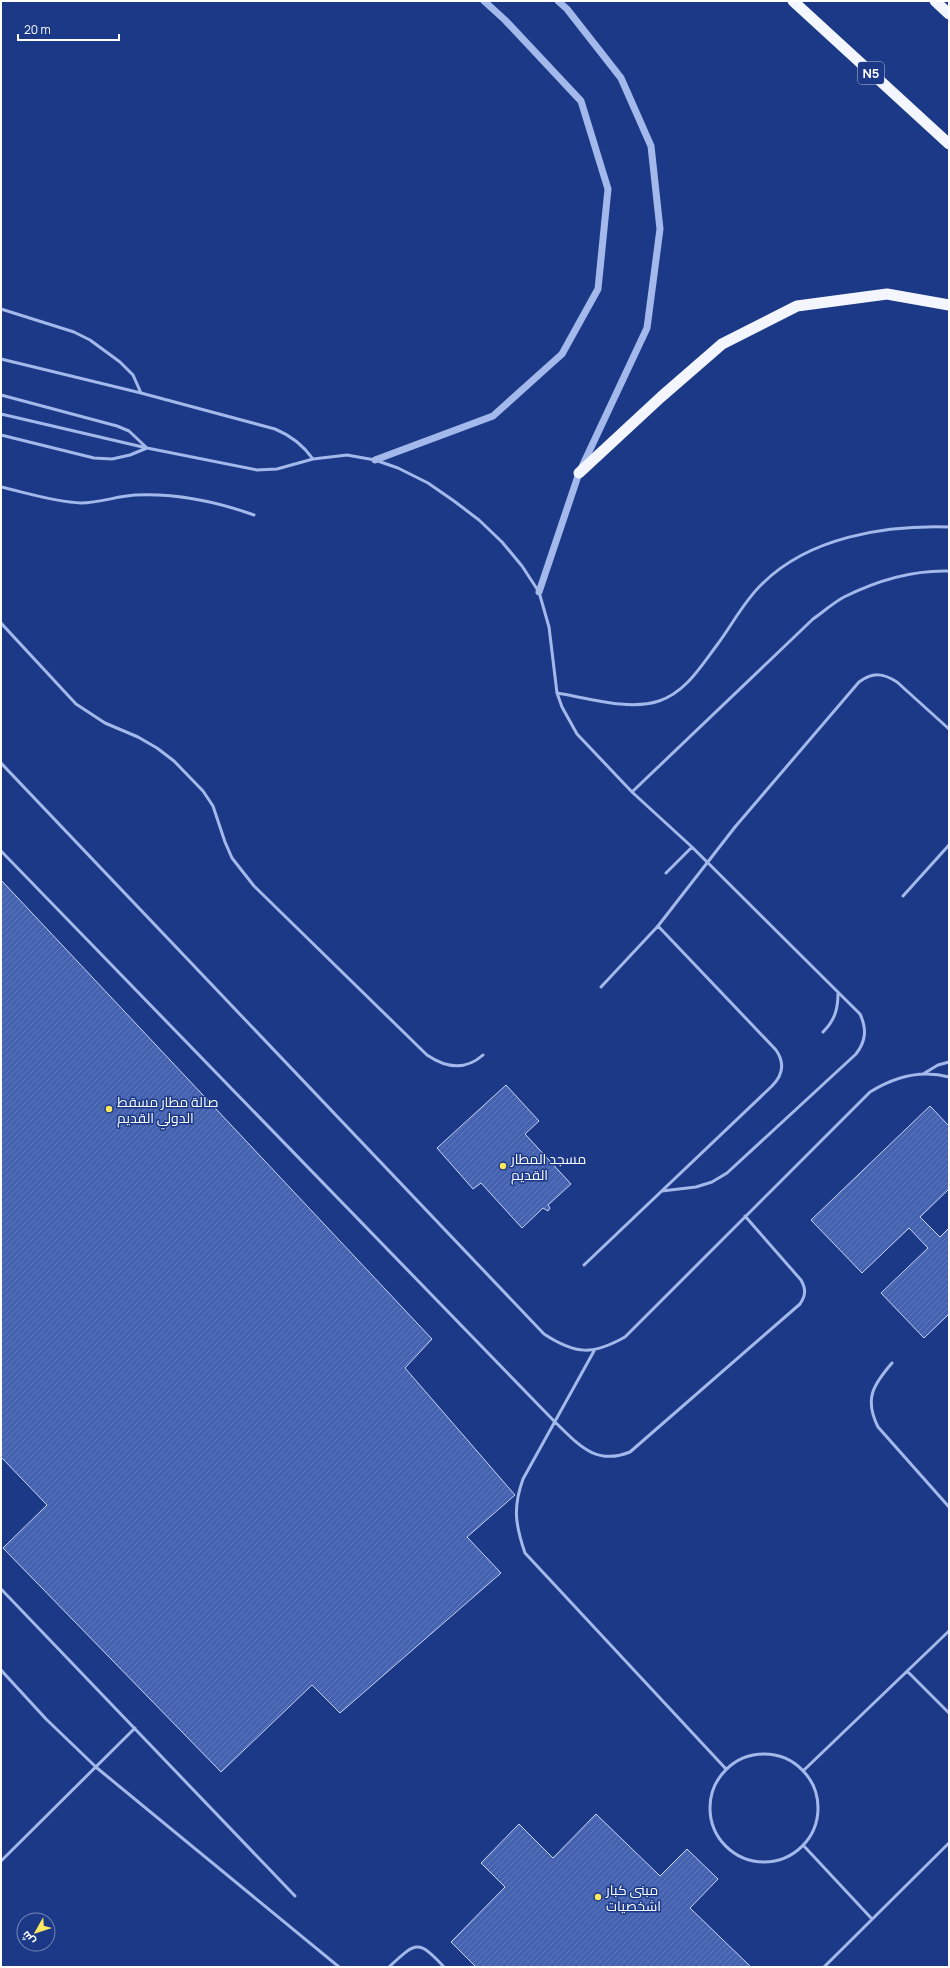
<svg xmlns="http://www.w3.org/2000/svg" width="950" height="1968" font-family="Manrope,Cairo,sans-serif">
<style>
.building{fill:url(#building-hatch);stroke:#c8d6f8}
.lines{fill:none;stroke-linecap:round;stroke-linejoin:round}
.service{stroke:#a3b8eb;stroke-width:3}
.tertiary{stroke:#a3b8eb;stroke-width:7}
.trunk{stroke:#f3f6ff;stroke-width:11}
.service-bridge{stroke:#a3b8eb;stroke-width:3}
.poi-dot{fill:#fde85f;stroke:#1b3986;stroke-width:1.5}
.labels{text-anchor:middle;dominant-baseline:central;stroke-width:3;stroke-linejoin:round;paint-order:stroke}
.shield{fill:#1b3986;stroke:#bbc4db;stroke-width:1}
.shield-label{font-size:13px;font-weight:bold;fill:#fff}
.poi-label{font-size:14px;fill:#fff;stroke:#1b3986;text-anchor:start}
</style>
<defs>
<pattern id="building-hatch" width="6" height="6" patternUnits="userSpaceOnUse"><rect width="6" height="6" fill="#4462af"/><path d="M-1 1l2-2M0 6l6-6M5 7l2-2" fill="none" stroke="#607abb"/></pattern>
</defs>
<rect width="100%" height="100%" fill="#1b3986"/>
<path class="building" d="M1 880 432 1339 405 1368 515 1495 467 1537 501 1573 340 1713 312 1685 221 1772 3 1548 47 1505 1 1457Z
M506 1085 539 1121 525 1134 571 1184 548 1205 550 1208 548 1211 543 1208 522 1228 481 1183 473 1189 437 1148Z
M930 1106 949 1126V1189L920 1217 940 1237 949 1228V1314L924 1338 881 1293 928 1248 909 1228 862 1273 811 1220Z
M596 1814 660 1876 687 1849 718 1879 690 1908 751 1967H476L451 1942 505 1887 481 1863 519 1824 553 1858Z"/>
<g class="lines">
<path class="service" d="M1 309 74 332 90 340 120 362 133 375 141 393
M1 359 141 393 275 429C292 436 303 445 313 459
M1 395 117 426 129 431 147 448 130 455 112 459 94 458 1 435
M1 414 147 448 257 470 277 469 313 459 347 455 375 460 398 468 428 483 454 501 479 520 502 542 522 566 539 592 549 627 557 693 562 707 577 734 632 792 692 847 860 1014C867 1029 866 1041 856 1054L727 1173 712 1182 696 1187 662 1191
M1 487C27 493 55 502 81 503 100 503 117 496 135 495 177 493 215 501 254 515
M1 623 76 704 105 723 138 737 157 748 174 761 203 791 213 806 225 842 232 858 254 886 427 1055C446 1068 465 1071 483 1055
M557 693C588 698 629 711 659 701 686 692 701 666 717 645 732 625 744 601 762 584 809 537 885 525 949 527
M1 763 544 1334C576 1355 593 1355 625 1337L870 1092C894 1077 920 1069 949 1077
M632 792 813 619C823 612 833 603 844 597 876 581 913 570 949 571
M735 827 859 682C873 672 883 673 897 682L949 729
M1 851 555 1422C578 1444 595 1466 630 1452L800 1304C806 1295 806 1289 801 1280L745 1216
M666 873 692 847
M903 896 949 845
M823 1032C835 1020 838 1009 838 993
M923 1074 938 1065 949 1062
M584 1265 772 1086C783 1075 785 1063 776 1050L658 926 601 987
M594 1351 523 1479C513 1507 515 1524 525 1553L726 1769
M892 1363C873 1385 864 1399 878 1427L949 1507
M1 1589 295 1896
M1 1670 46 1719 97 1768 339 1967
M907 1671 949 1713
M710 1808a54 54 0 1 1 108 0a54 54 0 1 1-108 0Z
M803 1771 949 1631
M803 1845 872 1919
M1 1861 135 1728
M389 1967C416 1942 418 1939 444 1967
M824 1967 949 1843"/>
<path class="tertiary" d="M375 460 493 416 562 354 598 289 608 189 581 101 505 20 484 1
M539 592 579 473 647 328 660 229 651 146 621 78 567 9 558 1"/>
<path class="trunk" d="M793 1 949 144
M935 1 949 14
M579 473 661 397 722 344 797 306 887 294 949 305"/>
<path class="service-bridge" d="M658 926 735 827"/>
</g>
<g class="poi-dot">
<circle cx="109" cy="1109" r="4"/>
<circle cx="503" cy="1166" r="4"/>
<circle cx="598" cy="1897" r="4"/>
</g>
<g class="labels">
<rect class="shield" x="858" y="62" width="26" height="22" rx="3"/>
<g class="shield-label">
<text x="871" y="73">N5</text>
</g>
<g class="poi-label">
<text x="117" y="1101">صالة مطار مسقط<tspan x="117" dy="16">الدولي القديم</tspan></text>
<text x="511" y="1158">مسجد المطار<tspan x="511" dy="16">القديم</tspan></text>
<text x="606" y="1889">مبنى كبار<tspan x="606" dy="16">اشخصيات</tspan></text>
</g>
</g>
<rect width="950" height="1968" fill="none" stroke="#ffffff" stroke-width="4"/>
<g transform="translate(36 1932) rotate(231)"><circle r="19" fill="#1b3986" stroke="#7688b6"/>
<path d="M0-3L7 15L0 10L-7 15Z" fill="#fde85f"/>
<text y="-6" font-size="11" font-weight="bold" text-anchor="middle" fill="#ffffff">ش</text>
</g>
<path d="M18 34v6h101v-6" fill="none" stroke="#ffffff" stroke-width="2"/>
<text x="24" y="34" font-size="12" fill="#ffffff" stroke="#1b3986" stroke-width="3" paint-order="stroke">20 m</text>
</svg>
